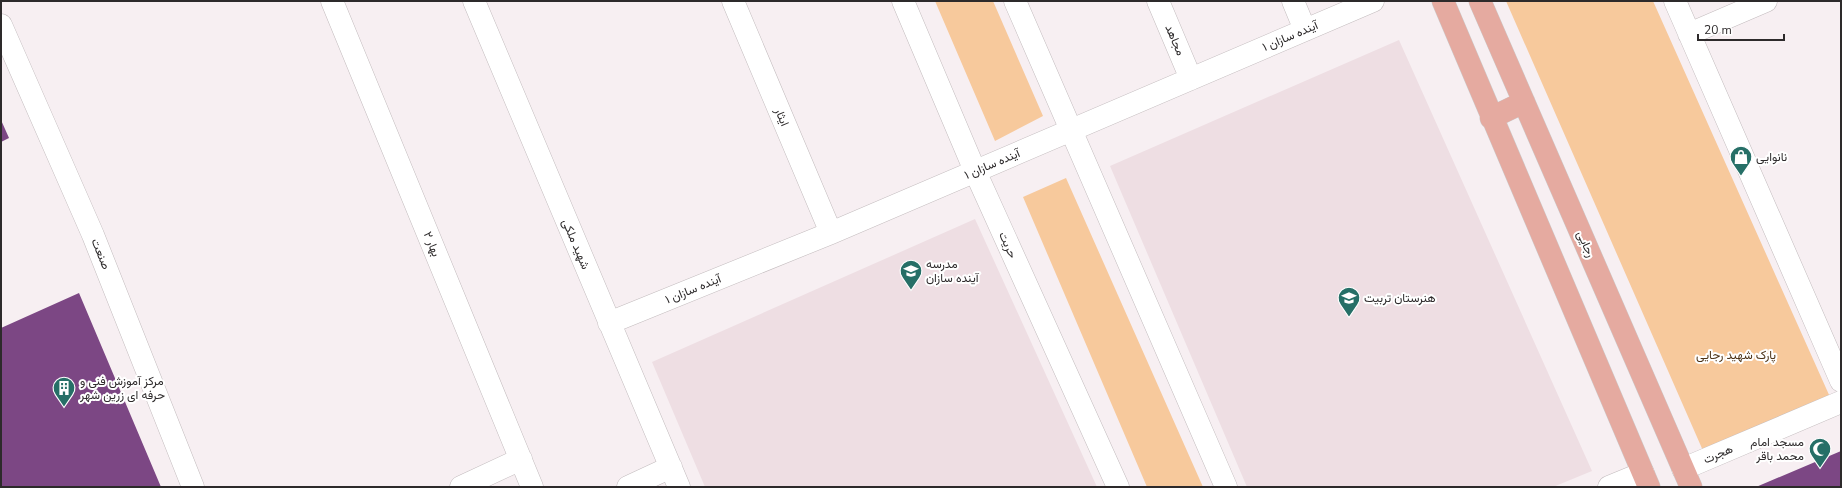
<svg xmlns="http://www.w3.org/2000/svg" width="1842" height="488" font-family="'Nunito Sans',Vazirmatn,sans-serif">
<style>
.built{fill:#eedee3}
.green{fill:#f7c99c}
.building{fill:#7c4784}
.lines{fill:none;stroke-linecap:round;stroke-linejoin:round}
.minor-casing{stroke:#c3bcbe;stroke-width:23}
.major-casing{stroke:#cdcccc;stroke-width:23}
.minor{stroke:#fff;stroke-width:22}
.major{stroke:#e5aaa0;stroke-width:22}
.labels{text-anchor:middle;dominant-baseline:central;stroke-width:4;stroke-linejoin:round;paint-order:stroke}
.street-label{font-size:12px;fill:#2d2a2b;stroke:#fff}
.poi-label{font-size:12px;fill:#2d2a2b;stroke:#fff;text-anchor:start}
.park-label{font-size:12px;fill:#4b3115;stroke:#fff}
</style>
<rect width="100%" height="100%" fill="#f7eff2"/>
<path class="built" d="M1399 40 1592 471 1553 487H1247L1110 166Z
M975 219 1097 487H705L652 362Z"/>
<path class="green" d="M935 1H993L1043 116 995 141Z
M1506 1H1653L1830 397 1704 453Z
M1066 178 1203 487H1147L1023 197Z"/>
<path class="building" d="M1 120 9 138 1 142Z
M79 293 161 487H1V328Z
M1841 451V487H1756Z"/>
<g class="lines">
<g class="minor-casing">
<path id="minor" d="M332 1 532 487
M474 1 679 487
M733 1 831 233
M903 1 975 171 1118 487
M1015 1 1226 487
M1158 1 1191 79
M1293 1 1305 30
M1675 1 1841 381
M1 25 93 235 193 487
M1689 34 1766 1
M609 323 831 233 1373 1
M1683 469 1841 402
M461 487 521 459
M628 487 671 467
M1609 487 1643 473"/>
</g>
<g class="major-casing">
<path id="major" d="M1443 1 1649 487
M1480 1 1691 487
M1491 118 1524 102"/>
</g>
<use href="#minor" class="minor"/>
<use href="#major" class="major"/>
</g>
<defs>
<g id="shop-pin" transform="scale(1.15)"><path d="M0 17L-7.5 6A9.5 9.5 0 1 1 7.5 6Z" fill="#266f67" stroke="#fff"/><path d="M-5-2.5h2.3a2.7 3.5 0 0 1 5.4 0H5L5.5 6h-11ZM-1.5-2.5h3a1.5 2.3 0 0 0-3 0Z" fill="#fff"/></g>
<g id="school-pin" transform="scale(1.15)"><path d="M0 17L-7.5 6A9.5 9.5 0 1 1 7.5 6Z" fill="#266f67" stroke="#fff"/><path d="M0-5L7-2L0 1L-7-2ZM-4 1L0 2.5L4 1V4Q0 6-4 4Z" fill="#fff"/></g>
<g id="building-pin" transform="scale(1.15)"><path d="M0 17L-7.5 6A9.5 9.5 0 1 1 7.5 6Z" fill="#266f67" stroke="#fff"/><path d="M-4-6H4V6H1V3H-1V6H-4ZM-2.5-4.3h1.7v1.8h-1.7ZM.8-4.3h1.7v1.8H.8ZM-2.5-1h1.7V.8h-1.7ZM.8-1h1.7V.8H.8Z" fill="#fff"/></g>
<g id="mosque-pin" transform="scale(1.15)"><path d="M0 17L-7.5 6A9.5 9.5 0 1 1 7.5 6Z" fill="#266f67" stroke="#fff"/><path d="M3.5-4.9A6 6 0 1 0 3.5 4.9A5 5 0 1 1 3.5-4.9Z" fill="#fff"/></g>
</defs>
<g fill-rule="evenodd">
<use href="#shop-pin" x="1741" y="157"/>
<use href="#school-pin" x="911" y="271"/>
<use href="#school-pin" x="1349" y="298"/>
<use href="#building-pin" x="64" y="388"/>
<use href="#mosque-pin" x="1820" y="449"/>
</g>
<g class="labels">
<g class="street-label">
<text transform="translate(1290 36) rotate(-23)">آینده سازان ۱</text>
<text transform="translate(1175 40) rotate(67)">مجاهد</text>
<text transform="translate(782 117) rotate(67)">ایثار</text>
<text transform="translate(992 164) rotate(-23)">آینده سازان ۱</text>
<text transform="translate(432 244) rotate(68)">بهار ۲</text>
<text transform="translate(576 244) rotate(67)">شهید ملکی</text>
<text transform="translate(1586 244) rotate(66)">رجایی</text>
<text transform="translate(1008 245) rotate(66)">حریت</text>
<text transform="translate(101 254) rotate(68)">صنعت</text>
<text transform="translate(693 289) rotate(-22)">آینده سازان ۱</text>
<text transform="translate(1718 454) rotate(-23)">هجرت</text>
</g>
<g class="poi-label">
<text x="1756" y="157">نانوایی</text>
<text x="926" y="264">مدرسه<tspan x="926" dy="14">آینده سازان</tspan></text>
<text x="1364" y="298">هنرستان تربیت</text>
<text x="80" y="381">مرکز آموزش فنی و<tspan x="80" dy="14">حرفه ای زرین شهر</tspan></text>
<text x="1804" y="442" text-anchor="end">مسجد امام<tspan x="1804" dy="14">محمد باقر</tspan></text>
</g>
<g class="park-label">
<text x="1736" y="355">پارک شهید رجایی</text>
</g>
</g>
<rect width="1842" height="488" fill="none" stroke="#2d2a2b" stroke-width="4"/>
<path d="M1698 34v6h86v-6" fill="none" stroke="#2d2a2b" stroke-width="2"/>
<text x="1704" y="34" font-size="12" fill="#2d2a2b" stroke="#ffffff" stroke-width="3" paint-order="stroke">20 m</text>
</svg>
